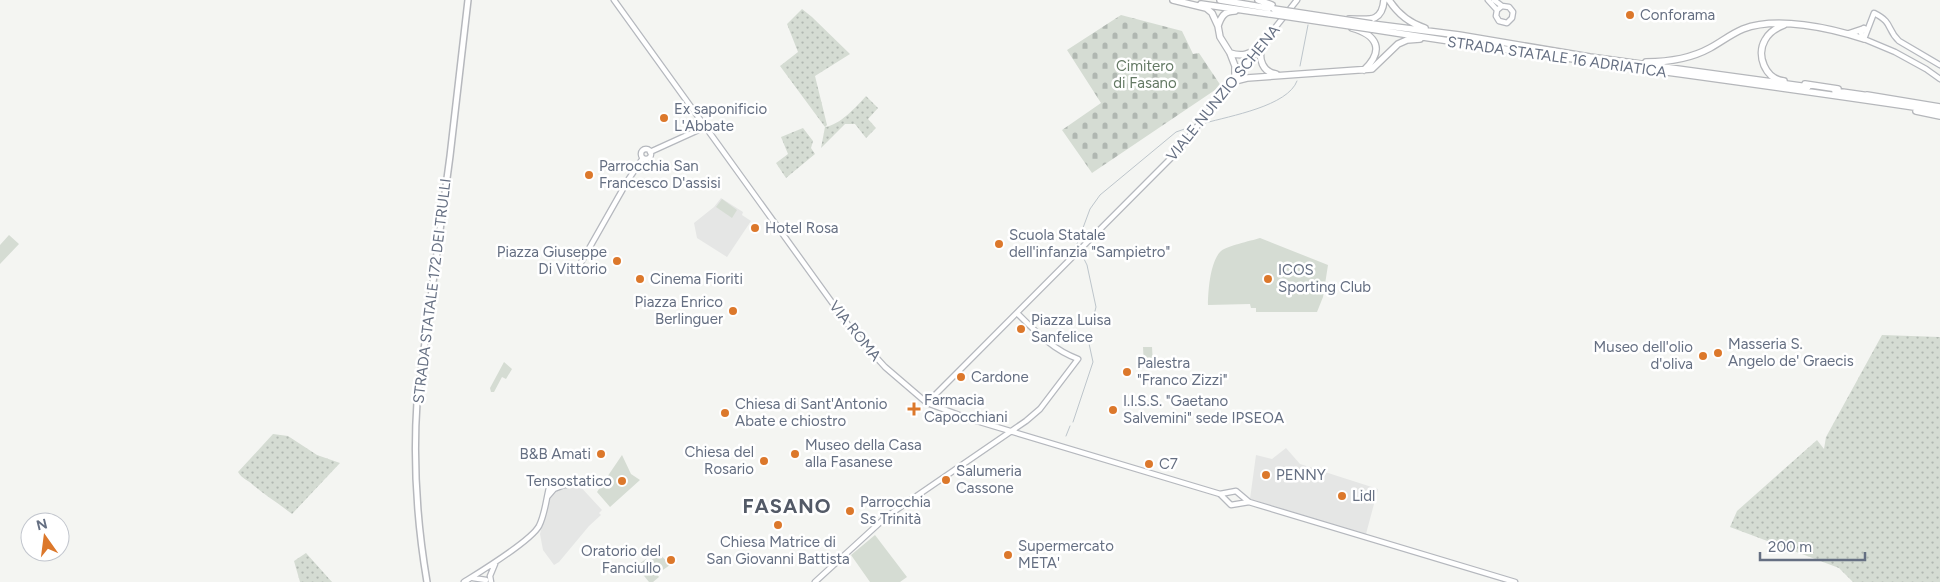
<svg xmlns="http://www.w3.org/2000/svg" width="1940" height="582" font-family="Figtree,sans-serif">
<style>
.built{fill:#e5e6e5}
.grass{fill:url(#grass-dots)}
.cemetery{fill:url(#cemetery-stones)}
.park{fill:#d5dcd3}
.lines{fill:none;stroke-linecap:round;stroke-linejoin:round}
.stream{stroke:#bdc5cb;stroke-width:1}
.secondary-casing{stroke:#b5b8be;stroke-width:7}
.primary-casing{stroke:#b6b8bd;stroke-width:8}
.highway-casing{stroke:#b5b7bb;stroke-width:8}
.secondary{stroke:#fff;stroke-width:4.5}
.primary{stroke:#fff;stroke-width:5}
.highway{stroke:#fff;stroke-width:5.5}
.highway-bridge-casing{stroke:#b5b7bb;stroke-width:8;stroke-linecap:butt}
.highway-bridge{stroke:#fff;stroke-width:5.5}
.poi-dot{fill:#dc782b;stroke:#fff;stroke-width:2}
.labels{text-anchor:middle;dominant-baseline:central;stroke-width:5;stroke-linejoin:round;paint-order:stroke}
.poi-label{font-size:15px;fill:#656f82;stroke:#fff;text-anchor:start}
.street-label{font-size:15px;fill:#656f82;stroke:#fff}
.park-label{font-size:15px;fill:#647964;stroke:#fff}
.district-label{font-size:20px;font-weight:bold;letter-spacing:1px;fill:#535a67;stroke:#fff}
</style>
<defs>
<pattern id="grass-dots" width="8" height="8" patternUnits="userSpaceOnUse" patternTransform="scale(1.25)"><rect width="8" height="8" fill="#d5dcd3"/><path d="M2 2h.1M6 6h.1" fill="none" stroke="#b0b7b1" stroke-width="1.8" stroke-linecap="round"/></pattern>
<pattern id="cemetery-stones" width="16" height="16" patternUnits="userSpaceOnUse" patternTransform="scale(1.25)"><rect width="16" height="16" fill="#d5dcd3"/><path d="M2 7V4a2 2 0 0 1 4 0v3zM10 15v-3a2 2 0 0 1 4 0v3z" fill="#b0b7b1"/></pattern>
</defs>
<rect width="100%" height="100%" fill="#f4f5f2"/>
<path class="built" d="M721 198 743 212 742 215 751 221 727 257 697 238 694 223 714 207Z
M1286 448 1300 464 1378 489 1366 534 1250 499 1256 455 1272 459Z
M577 483 602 510 599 513 601 515 589 526 559 562 554 565 543 550 540 534 550 497 557 491Z"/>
<path class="grass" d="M802 9 812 17 850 54 815 76 827 125 825 127C840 125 856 107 866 96L878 108 868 119 876 128 866 138 855 124H845L821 148 825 127 780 66 798 52 787 24Z
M803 128 813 141 811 148 815 154 786 178 776 163 788 154 781 137Z
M1882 335 1940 337V582H1853L1839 568 1730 527 1737 511 1817 440 1824 449 1826 437Z
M273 434 288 436 317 455 340 463 292 514C279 504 265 495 253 485 248 480 242 479 238 472Z
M306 553 332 582H300L294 561Z"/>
<path class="cemetery" d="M1121 15 1182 31 1193 54 1199 53 1221 86 1092 173 1062 130 1101 103 1067 50Z"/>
<path class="park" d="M722 199 737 210 732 218 716 207Z
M9 235 19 244 0 264V245Z
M1260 238 1328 265 1323 297 1317 312H1256V308H1251L1250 304 1208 305C1208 292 1210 263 1220 252 1225 246 1251 241 1260 238Z
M1143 347H1152L1153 365 1144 366Z
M504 362 512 369 506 379 502 377 494 392H491L490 388Z
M622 455 631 474 640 480 610 507 597 492Z
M875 535 907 577 900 582H870L851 555Z
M659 553 670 565 660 572 650 561Z
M646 559 659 577 653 582H649L636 566Z"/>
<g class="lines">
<path class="stream" d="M1300 66 1308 25
M1205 123C1230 116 1288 106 1297 81
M1078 250 1077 244 1090 209 1100 195 1176 132 1196 125
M1081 253 1087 265 1096 307 1091 327
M1073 422 1093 362 1088 339 1090 332
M1066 436 1070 426"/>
<g class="secondary-casing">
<path id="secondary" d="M614 0 854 333 885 367 927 403 970 419 1220 494 1231 505 1249 502 1236 491 1220 494
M1488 0 1497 10 1496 16 1499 21 1507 23 1512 18 1513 12 1509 7 1502 6 1497 10
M1494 0 1502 6
M1864 28 1861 33 1864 39 1895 52 1926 69 1940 79
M1864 39 1874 13C1894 23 1886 29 1899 41L1940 65
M641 154a5 5 0 1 1 10 0a5 5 0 1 1-10 0Z
M650 152 705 127
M578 268 628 180 643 158
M927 403 1177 152 1297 0
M548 496 554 489 564 485
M1249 502 1515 582
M473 578 486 580
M464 582C480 572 531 541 539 526 545 514 546 500 549 488L556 484 565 485
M491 582 490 576 495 564
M815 582 886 517 1026 421 1040 409 1078 359C1053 350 1036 332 1017 313"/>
</g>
<g class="primary-casing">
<path id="primary" d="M427 582C417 523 413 462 417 402L450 156 468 0"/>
</g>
<g class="highway-casing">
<path id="highway" d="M1173 0 1206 8 1212 13 1218 26 1220 37 1230 53 1235 66V81L1247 78 1372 69 1398 44 1407 40 1420 39
M1220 0 1274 9
M1258 0 1272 5
M1389 0C1398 14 1409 23 1425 28
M1201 4 1270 14
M1349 19C1367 19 1382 24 1384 0
M1372 24 1459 35 1590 57 1808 87
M1218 26C1221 17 1224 11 1235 11
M1352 28C1377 35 1385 50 1364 70
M1371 29C1560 59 1750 82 1940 111
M1848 34 1863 29
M1261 47C1259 59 1262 72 1276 74
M1230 53C1243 57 1249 54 1261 47
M1646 62C1669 62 1690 59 1710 48 1721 42 1731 34 1743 29 1777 16 1831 28 1864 39
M1784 81C1765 79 1756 55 1765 40 1769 32 1776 28 1784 25
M1805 84 1838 89
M1835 91 1870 96
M1867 95 1940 107
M1916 111 1940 116"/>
</g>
<use href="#secondary" class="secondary"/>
<use href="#primary" class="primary"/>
<use href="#highway" class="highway"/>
<g class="highway-bridge-casing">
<path id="highway-bridge" d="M1274 9 1372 24
M1270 14 1371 29"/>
</g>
<use href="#highway-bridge" class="highway-bridge"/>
</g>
<g class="poi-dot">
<circle cx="1630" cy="15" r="5"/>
<circle cx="664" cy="118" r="5"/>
<circle cx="589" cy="175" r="5"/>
<circle cx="755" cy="228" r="5"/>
<circle cx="999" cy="244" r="5"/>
<circle cx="617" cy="261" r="5"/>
<circle cx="640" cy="279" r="5"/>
<circle cx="1268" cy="279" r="5"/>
<circle cx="733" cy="311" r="5"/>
<circle cx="1021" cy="329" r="5"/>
<circle cx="1718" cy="353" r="5"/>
<circle cx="1703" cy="356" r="5"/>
<circle cx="1127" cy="372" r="5"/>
<circle cx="961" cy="377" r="5"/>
<path d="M911.5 401.5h5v5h5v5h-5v5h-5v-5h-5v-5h5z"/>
<circle cx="1113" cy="410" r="5"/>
<circle cx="725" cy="413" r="5"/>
<circle cx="601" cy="454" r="5"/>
<circle cx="795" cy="454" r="5"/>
<circle cx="764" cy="461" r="5"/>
<circle cx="1149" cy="464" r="5"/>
<circle cx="1266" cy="475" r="5"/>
<circle cx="946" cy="480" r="5"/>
<circle cx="622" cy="481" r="5"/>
<circle cx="1342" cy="496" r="5"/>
<circle cx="850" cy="511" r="5"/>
<circle cx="778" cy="525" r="5"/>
<circle cx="1008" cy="555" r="5"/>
<circle cx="671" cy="560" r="5"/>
</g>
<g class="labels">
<g class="poi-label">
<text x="1640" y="15">Conforama</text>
<text x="674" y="109">Ex saponificio<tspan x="674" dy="17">L'Abbate</tspan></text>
<text x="599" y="166">Parrocchia San<tspan x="599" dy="17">Francesco D'assisi</tspan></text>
<text x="765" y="228">Hotel Rosa</text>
<text x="1009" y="235">Scuola Statale<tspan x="1009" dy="17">dell'infanzia "Sampietro"</tspan></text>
<text x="607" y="252" text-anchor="end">Piazza Giuseppe<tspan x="607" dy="17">Di Vittorio</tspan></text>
<text x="1278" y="270">ICOS<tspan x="1278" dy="17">Sporting Club</tspan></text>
<text x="650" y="279">Cinema Fioriti</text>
<text x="723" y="302" text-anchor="end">Piazza Enrico<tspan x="723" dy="17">Berlinguer</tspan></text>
<text x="1031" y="320">Piazza Luisa<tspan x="1031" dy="17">Sanfelice</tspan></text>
<text x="1728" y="344">Masseria S.<tspan x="1728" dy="17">Angelo de' Graecis</tspan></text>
<text x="1693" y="347" text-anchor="end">Museo dell'olio<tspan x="1693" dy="17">d'oliva</tspan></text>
<text x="1137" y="363">Palestra<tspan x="1137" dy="17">"Franco Zizzi"</tspan></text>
<text x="971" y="377">Cardone</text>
<text x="924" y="400">Farmacia<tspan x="924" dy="17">Capocchiani</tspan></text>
<text x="1123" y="401">I.I.S.S. "Gaetano<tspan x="1123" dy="17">Salvemini" sede IPSEOA</tspan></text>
<text x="735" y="404">Chiesa di Sant'Antonio<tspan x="735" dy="17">Abate e chiostro</tspan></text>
<text x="805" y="445">Museo della Casa<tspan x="805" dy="17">alla Fasanese</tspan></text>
<text x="754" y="452" text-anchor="end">Chiesa del<tspan x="754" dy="17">Rosario</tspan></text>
<text x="591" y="454" text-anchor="end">B&amp;B Amati</text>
<text x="1159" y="464">C7</text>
<text x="956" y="471">Salumeria<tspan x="956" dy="17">Cassone</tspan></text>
<text x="1276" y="475">PENNY</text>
<text x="612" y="481" text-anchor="end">Tensostatico</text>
<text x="1352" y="496">Lidl</text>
<text x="860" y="502">Parrocchia<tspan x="860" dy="17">Ss Trinità</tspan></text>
<text x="778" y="542" text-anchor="middle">Chiesa Matrice di<tspan x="778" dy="17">San Giovanni Battista</tspan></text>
<text x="1018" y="546">Supermercato<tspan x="1018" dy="17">META'</tspan></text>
<text x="661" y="551" text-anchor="end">Oratorio del<tspan x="661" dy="17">Fanciullo</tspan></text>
</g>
<g class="street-label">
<text transform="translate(1557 57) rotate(8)">STRADA STATALE 16 ADRIATICA</text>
<text transform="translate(1223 93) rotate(-51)">VIALE NUNZIO SCHENA</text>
<text transform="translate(432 291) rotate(-83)">STRADA STATALE 172 DEI TRULLI</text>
<text transform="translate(855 331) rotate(51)">VIA ROMA</text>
</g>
<g class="park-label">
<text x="1145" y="66">Cimitero<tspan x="1145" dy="17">di Fasano</tspan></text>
</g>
<g class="district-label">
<text x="787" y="506">FASANO</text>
</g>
</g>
<g transform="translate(45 537) rotate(346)"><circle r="24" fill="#ffffff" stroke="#c1c5cd"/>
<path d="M0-4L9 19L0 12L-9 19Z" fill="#dc782b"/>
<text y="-8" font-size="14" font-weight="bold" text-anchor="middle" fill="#656f82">N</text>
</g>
<path d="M1760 552v8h105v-8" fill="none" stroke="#656f82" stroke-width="2.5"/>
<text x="1768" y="552" font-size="15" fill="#656f82" stroke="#ffffff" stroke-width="4" paint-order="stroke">200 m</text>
</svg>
